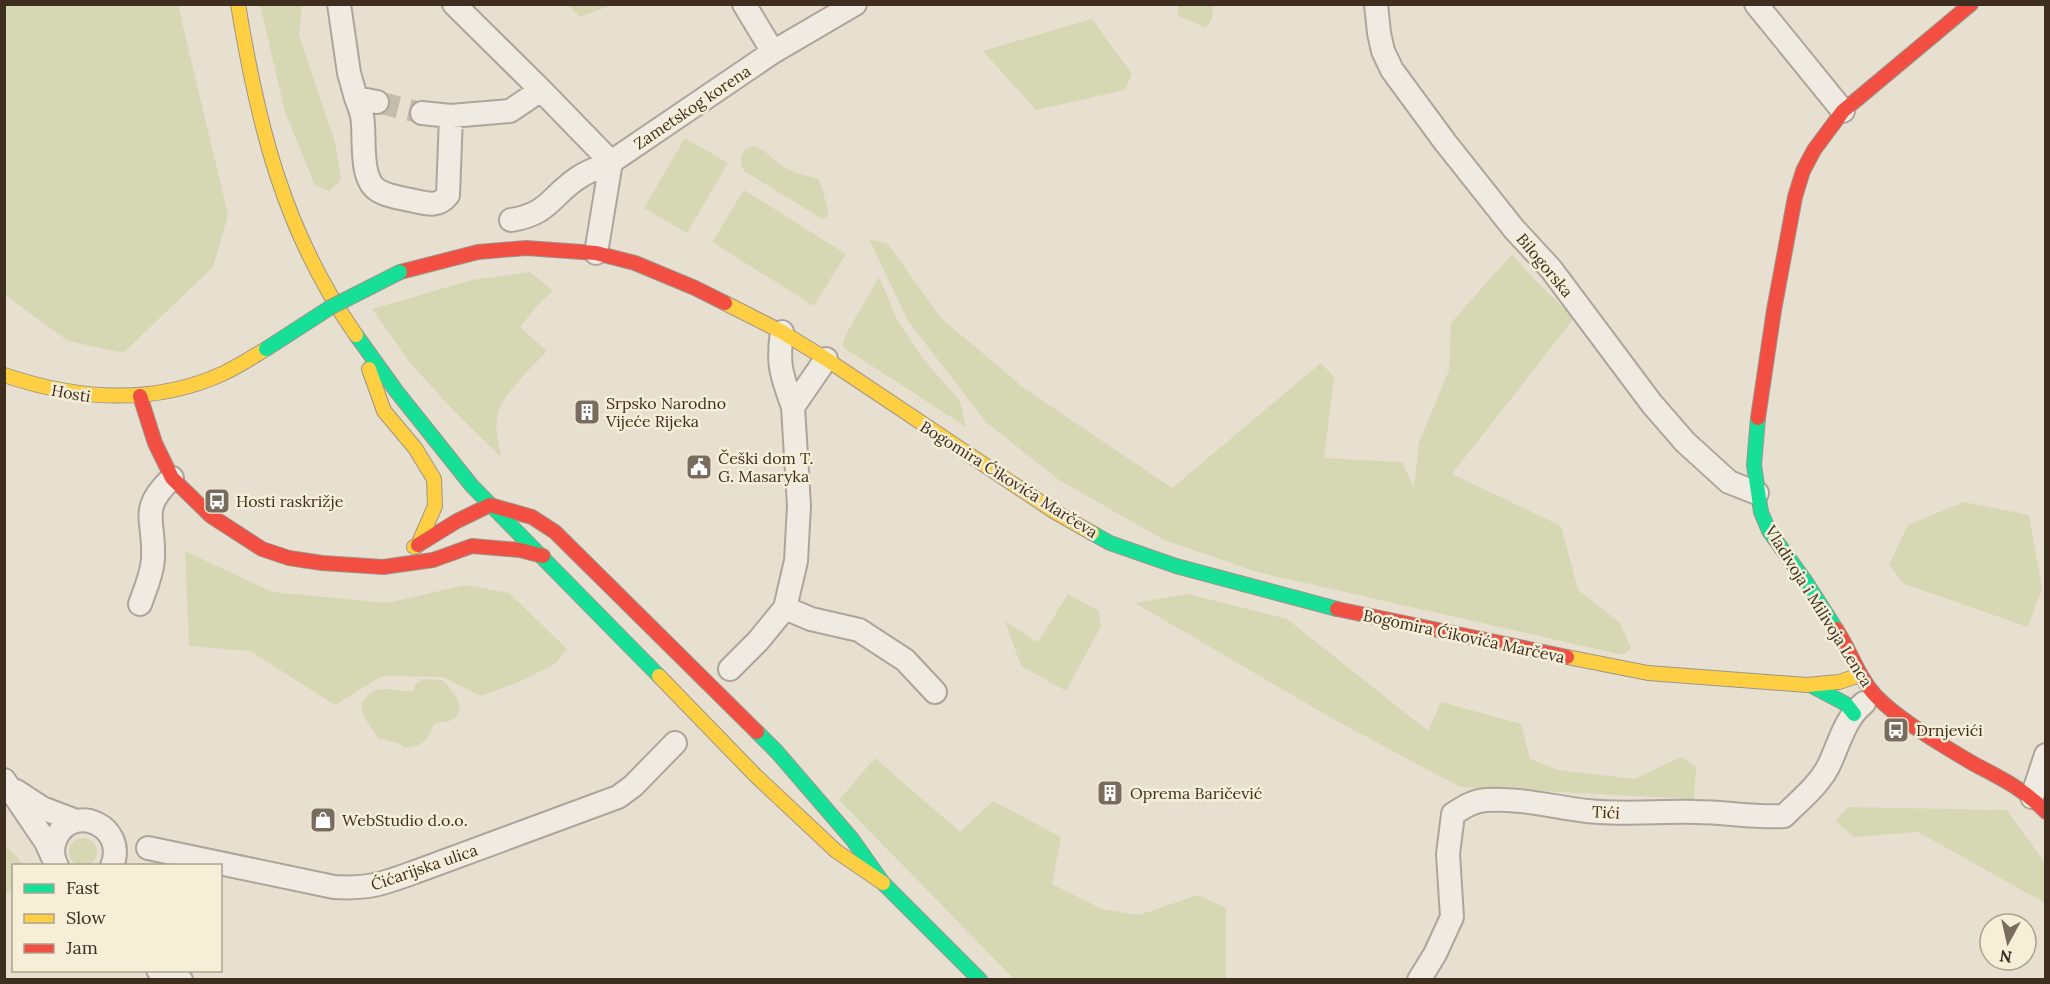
<svg xmlns="http://www.w3.org/2000/svg" width="2050" height="984" font-family="Lora,serif">
<style>
.green{fill:#d6d7b3}
.lines{fill:none;stroke-linecap:round;stroke-linejoin:round}
.street-tunnel{stroke:#c5bcae;stroke-width:22;stroke-dasharray:22 11;stroke-linecap:butt}
.street-casing{stroke:#ada599;stroke-width:26}
.fast-casing{stroke:#9c958a;stroke-width:16}
.slow-casing{stroke:#9c958a;stroke-width:16}
.jam-casing{stroke:#9c958a;stroke-width:16}
.street{stroke:#efebe3;stroke-width:22}
.fast{stroke:#16e098;stroke-width:14}
.slow{stroke:#ffcf43;stroke-width:14}
.jam{stroke:#f24e42;stroke-width:14}
.fast-bridge-casing{stroke:#9c958a;stroke-width:16;stroke-linecap:butt}
.fast-bridge{stroke:#16e098;stroke-width:14}
.labels{text-anchor:middle;dominant-baseline:central;stroke-width:5;stroke-linejoin:round;paint-order:stroke}
.street-label{font-size:16px;fill:#3d2e20;stroke:#f7eed8}
.poi-label{font-size:16px;fill:#3d2e20;stroke:#f7eed8;text-anchor:start}
</style>
<rect width="100%" height="100%" fill="#e7e0d1"/>
<path class="green" d="M5 4 178 5 228 215 213 267 123 353 68 341 5 295Z
M260 5H302L299 35 335 142 341 179 330 191 315 186 285 112Z
M568 5H612L580 17Z
M1178 5H1215L1213 7 1212 19 1206 28 1178 16Z
M1092 19 1132 74 1125 90 1036 110 983 51Z
M685 138 728 163 687 233 644 208Z
M754 146C767 150 774 162 786 168 795 174 808 176 819 179L828 209V216L822 219 744 171C738 159 740 150 754 146Z
M744 190 846 254 814 306 712 242Z
M869 239 888 244 941 318 1025 389 1172 488 1321 363 1334 377 1324 458 1402 462 1414 488 1419 443 1449 370 1451 323 1512 254 1533 278 1574 318 1452 474 1561 526 1578 590 1620 623 1631 648 1623 655 1257 572 1164 540 1059 480 986 422 908 321Z
M530 272 553 291 536 307 520 327 547 351C532 368 499 396 497 419 495 431 499 445 501 457L452 409 410 363 372 309 472 280Z
M879 277 897 319 924 360 960 401 966 427 843 347V341L846 334Z
M1964 502 2029 515 2042 588 2028 627 1904 584 1889 565 1908 525Z
M185 551 272 592 387 603 465 585 509 593 567 649 555 664 519 682 481 696 443 677 382 676 335 705 250 651 189 646Z
M1068 594 1099 611 1101 626 1066 691 1021 666 1005 621 1038 642Z
M1188 594 1287 619 1428 731 1441 702 1521 724 1530 759 1558 770 1635 779 1681 757 1696 767 1694 799 1460 787 1335 720 1135 603Z
M422 679 442 680C451 688 470 710 452 720 448 722 440 722 434 724 428 741 422 747 404 748L400 744 378 738 364 717 361 704C377 679 390 693 413 691L415 685Z
M875 758 960 832 993 801 1061 837 1052 884 1102 909 1139 915 1198 895 1226 908V979H1014L839 800Z
M1848 807 2007 810 2045 863V907L2043 902 1918 832 1854 837 1835 821Z
M69 852a14 14 0 1 1 28 0a14 14 0 1 1-28 0Z
M4 844 24 865 14 866 13 888 5 894Z"/>
<g class="lines">
<path class="street-tunnel" d="M377 102 422 113"/>
<g class="street-casing">
<path id="street" d="M339 4 349 73 356 98 377 102
M454 4 541 90 611 162C602 167 590 170 581 176 552 193 551 214 511 220
M744 4 773 52
M1376 4 1379 33 1383 51 1392 70 1445 142 1514 229 1551 269 1652 404 1685 442 1729 482 1757 493
M1756 4 1843 111
M356 98C358 104 361 110 362 116 366 135 358 180 379 191 389 197 403 198 415 201 428 204 439 207 448 195L451 116
M422 113 451 116 510 111 541 90
M596 253 611 162 773 52 855 4
M782 332C777 365 782 376 793 407L826 359
M140 604C145 590 152 575 153 559 155 518 138 510 172 478
M785 608 811 619 859 630 905 660 935 692
M730 669 758 641 785 608 796 561 799 506 793 407
M4 780 46 842 54 860
M16 791 42 808 76 821
M2032 797 2046 755
M148 848 334 887C369 889 382 884 415 872L618 797 633 786 675 743
M57 866C52 857 52 847 56 838 73 802 128 826 112 866
M158 970 181 980
M1419 980 1435 954 1452 917 1448 854 1453 814C1464 807 1473 801 1486 800 1521 798 1553 807 1587 811 1624 815 1660 811 1697 812 1726 812 1755 818 1784 816 1799 801 1818 786 1828 767 1839 745 1844 719 1864 703"/>
</g>
<g class="fast-casing">
<path id="fast" d="M356 335 397 392 472 486 659 676
M1758 418 1754 465 1761 512 1769 531 1806 582 1836 629
M1092 533 1110 543 1176 566 1337 609
M1810 685 1846 704 1854 714
M757 732 777 752 852 839 883 883 980 980"/>
</g>
<g class="slow-casing">
<path id="slow" d="M238 4C258 126 284 232 356 335
M725 303 782 332 826 359 1055 512 1092 533
M369 369 384 411 415 448 434 479 435 506 418 545 414 547
M4 375C75 399 151 406 222 374 237 367 251 358 266 349
M1567 657 1648 673 1807 685 1839 682 1860 675
M659 676 756 776 836 851 883 883"/>
</g>
<g class="jam-casing">
<path id="jam" d="M400 272 478 252 526 248 596 253 635 263 695 288 725 303
M140 396 155 443 172 478 211 516 262 549 289 558 322 563 383 567 433 560 472 546 520 550 543 556
M1758 418 1774 310 1795 197 1803 171 1814 150 1843 111 1971 4
M418 545 457 521 490 505 532 517 555 532 757 732
M1337 609 1567 657
M1836 629C1851 651 1858 677 1876 696 1899 720 1945 747 1974 764 2001 778 2025 790 2046 812"/>
</g>
<use href="#street" class="street"/>
<use href="#fast" class="fast"/>
<use href="#slow" class="slow"/>
<use href="#jam" class="jam"/>
<g class="fast-bridge-casing">
<path id="fast-bridge" d="M266 349 331 307 400 272"/>
</g>
<use href="#fast-bridge" class="fast-bridge"/>
</g>
<defs>
<g id="building-square" transform="scale(1.35)"><rect x="-9" y="-9" width="18" height="18" rx="4" fill="#786c5e" stroke="#f7eed8"/><path d="M-4-6H4V6H1V3H-1V6H-4ZM-2.5-4.3h1.7v1.8h-1.7ZM.8-4.3h1.7v1.8H.8ZM-2.5-1h1.7V.8h-1.7ZM.8-1h1.7V.8H.8Z" fill="#fff"/></g>
<g id="civic-square" transform="scale(1.35)"><rect x="-9" y="-9" width="18" height="18" rx="4" fill="#786c5e" stroke="#f7eed8"/><path d="M-.6-6.5H3V-4.5H.6V-3L4-1V1h2V6H-6V1h2V-1L-.6-3ZM-1.2 2.5V6h2.4V2.5Z" fill="#fff"/></g>
<g id="bus-square" transform="scale(1.35)"><rect x="-9" y="-9" width="18" height="18" rx="4" fill="#786c5e" stroke="#f7eed8"/><path d="M-5-6H5V4H4V6H2V4H-2V6H-4V4H-5ZM-3.5-4V0h7V-4ZM-3.5 1.2v1.5H-2V1.2ZM2 1.2v1.5H3.5V1.2Z" fill="#fff"/></g>
<g id="shop-square" transform="scale(1.35)"><rect x="-9" y="-9" width="18" height="18" rx="4" fill="#786c5e" stroke="#f7eed8"/><path d="M-5-2.5h2.3a2.7 3.5 0 0 1 5.4 0H5L5.5 6h-11ZM-1.5-2.5h3a1.5 2.3 0 0 0-3 0Z" fill="#fff"/></g>
</defs>
<g fill-rule="evenodd">
<use href="#building-square" x="587" y="412"/>
<use href="#civic-square" x="699" y="467"/>
<use href="#bus-square" x="217" y="501"/>
<use href="#bus-square" x="1896" y="730"/>
<use href="#building-square" x="1110" y="793"/>
<use href="#shop-square" x="323" y="820"/>
</g>
<g class="labels">
<g class="street-label">
<text transform="translate(692 107) rotate(-34)">Zametskog korena</text>
<text transform="translate(1545 265) rotate(50)">Bilogorska</text>
<text transform="translate(71 393) rotate(10)">Hosti</text>
<text transform="translate(1009 479) rotate(32)">Bogomira Ćikovića Marčeva</text>
<text transform="translate(1819 606) rotate(58)">Vladivoja i Milivoja Lenca</text>
<text transform="translate(1464 636) rotate(12)">Bogomira Ćikovića Marčeva</text>
<text transform="translate(1606 812) rotate(3)">Tići</text>
<text transform="translate(424 867) rotate(-19)">Ćićarijska ulica</text>
</g>
<g class="poi-label">
<text x="606" y="403">Srpsko Narodno<tspan x="606" dy="18">Vijeće Rijeka</tspan></text>
<text x="718" y="458">Češki dom T.<tspan x="718" dy="18">G. Masaryka</tspan></text>
<text x="236" y="501">Hosti raskrižje</text>
<text x="1916" y="730">Drnjevići</text>
<text x="1130" y="793">Oprema Baričević</text>
<text x="342" y="820">WebStudio d.o.o.</text>
</g>
</g>
<rect width="2050" height="984" fill="none" stroke="#3d2e20" stroke-width="12"/>
<rect x="12" y="864" width="210" height="108" fill="#f7eed8" stroke="#ada18e" stroke-width="1.5"/>
<rect x="24" y="884" width="30" height="9" fill="#16e098" stroke="#ada18e" stroke-width="1.5"/>
<text x="66" y="894" font-size="18" fill="#3d2e20">Fast</text>
<rect x="24" y="914" width="30" height="9" fill="#ffcf43" stroke="#ada18e" stroke-width="1.5"/>
<text x="66" y="924" font-size="18" fill="#3d2e20">Slow</text>
<rect x="24" y="944" width="30" height="9" fill="#f24e42" stroke="#ada18e" stroke-width="1.5"/>
<text x="66" y="954" font-size="18" fill="#3d2e20">Jam</text>
<g transform="translate(2008 942) rotate(188)"><circle r="28" fill="#f7eed8" stroke="#ada18e" stroke-width="1.5"/>
<path d="M0-4.5L10 22L0 15L-10 22Z" fill="#786c5e"/>
<text y="-9" font-size="16" font-weight="bold" text-anchor="middle" fill="#3d2e20">N</text>
</g>
</svg>
